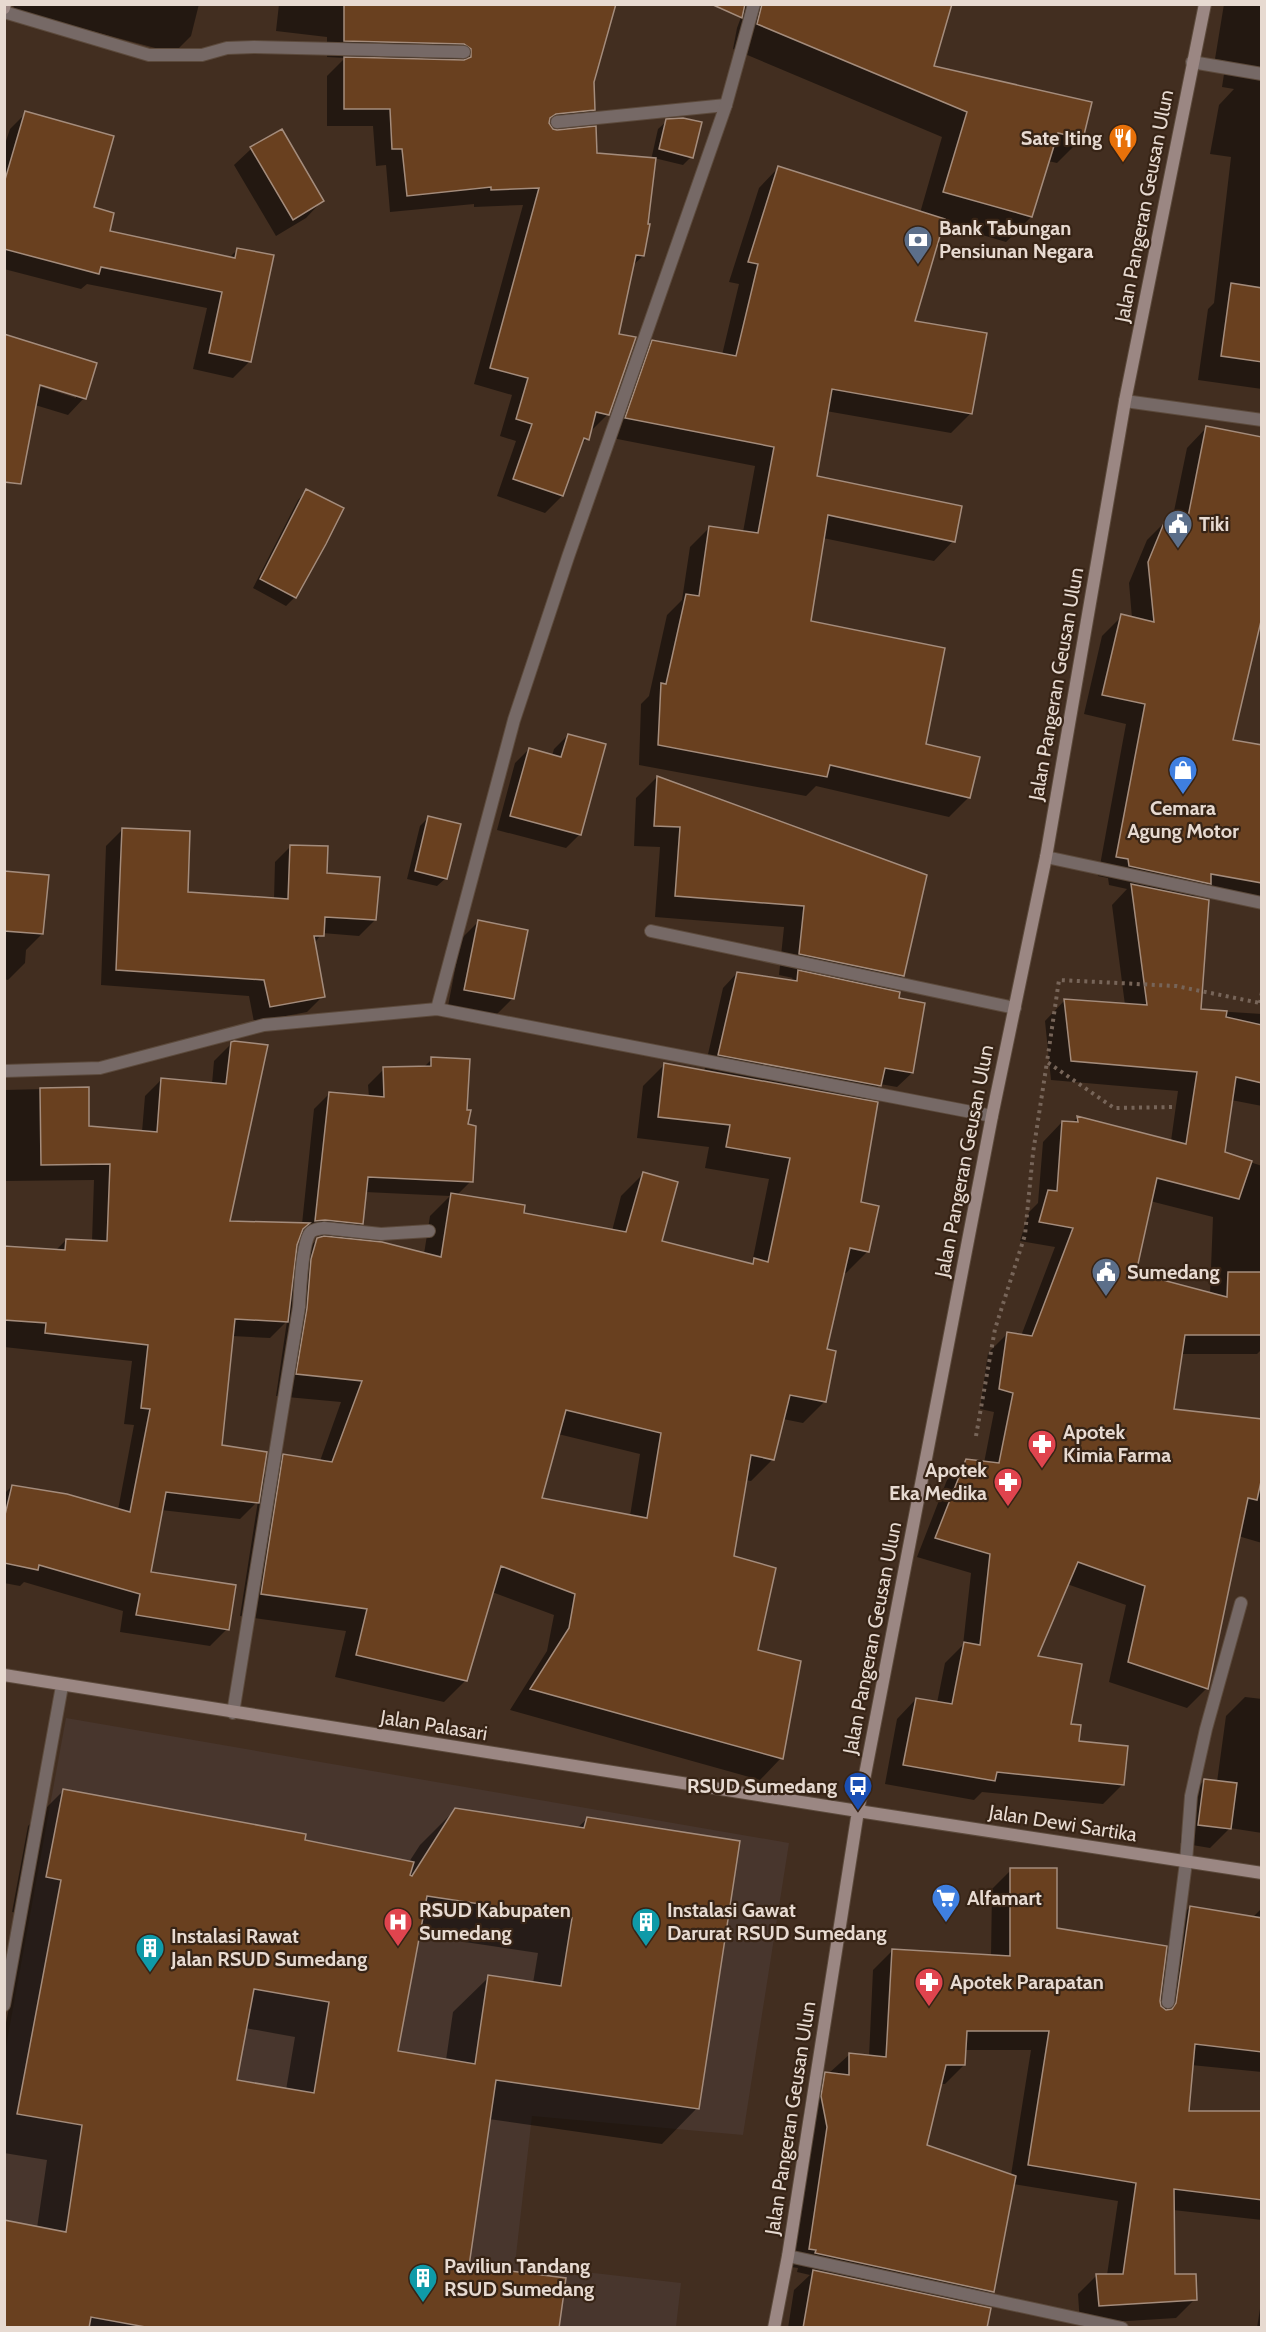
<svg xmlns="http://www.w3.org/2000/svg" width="1266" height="2332" font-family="Cabin,sans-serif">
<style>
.medical{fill:#48362d}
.shadow{fill:#0007;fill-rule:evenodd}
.building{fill:#69401f;stroke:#a48c7c;stroke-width:1.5;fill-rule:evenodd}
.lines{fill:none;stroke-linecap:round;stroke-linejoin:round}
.lane-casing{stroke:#5c4a3c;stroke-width:14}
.street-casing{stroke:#5c4a3c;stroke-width:14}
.secondary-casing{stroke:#5c4a3c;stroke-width:14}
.path{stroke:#776559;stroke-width:4;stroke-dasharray:3 4.5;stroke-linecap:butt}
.lane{stroke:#766966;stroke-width:12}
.street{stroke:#766966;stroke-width:12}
.secondary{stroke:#9b8783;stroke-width:12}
.labels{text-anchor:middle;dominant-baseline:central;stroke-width:4.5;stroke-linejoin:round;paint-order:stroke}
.poi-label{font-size:20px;font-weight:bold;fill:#e7dad1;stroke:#372416;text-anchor:start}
.street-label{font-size:20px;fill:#e7dad1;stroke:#372416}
</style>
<rect width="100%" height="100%" fill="#422e20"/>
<path class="medical" d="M66 1718 789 1843 743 2135 532 2116 515 2264 681 2283 676 2327 5 2328V2052Z"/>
<path class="shadow" d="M14 4H199L191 36 174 53 13 10Z
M279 4H615L593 82 594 109 577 126 552 129 595 155 651 160 658 129 667 121 691 157 683 165 654 158 643 256 631 267 617 335 608 414 591 431 587 439 579 446 562 496 545 513 497 496 516 441 500 436 512 395 474 384 523 205 474 207V204L390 212 386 165 376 166 373 126H327V76L345 58 327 57V37L276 31Z
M746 4H951L932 67 1082 138 1057 163 1048 161 1031 217 1006 242 942 223 913 322 971 413 951 433 826 411 815 477 953 541 934 561 823 538 810 622 969 797 949 817 816 786 806 796 639 765 641 704 649 696 667 615 682 600 690 547 710 527 743 532 755 466 607 437 633 362 653 342 722 355 739 284 729 282 759 188 778 168 920 213 942 137 733 49 737 28Z
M1224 4H1262V389L1198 380 1208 309 1214 303 1231 157 1210 154 1219 105 1234 89 1222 87 1226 61 1215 59Z
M26 113 108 232 229 258 237 250 272 256 249 362 233 378 193 369 207 308 87 284 81 289 4 269V147L10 129Z
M251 149 322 201 306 218 276 236 234 165Z
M4 336 84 398 68 415 35 405ZM33 382 76 395V398L32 384Z
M1206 428 1262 439V625L1258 624 1231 741 1262 747V906L1198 894 1194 898 1200 1010 1262 1014V1106L1231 1100 1223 1153 1262 1166V1349L1257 1354H1181L1173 1410 1262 1486V1543L1238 1536 1207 1688 1187 1708 1109 1682 1126 1605 1067 1584 1036 1657 1077 1742 1123 1784 1103 1804 982 1792 974 1800 885 1784 897 1719 916 1699 937 1703 945 1663 963 1645 971 1573 917 1557 947 1480 966 1460 984 1463 994 1412 980 1409 988 1353 1008 1333 1021 1336 1055 1247 1020 1241 1029 1212 1038 1203 1043 1142 1062 1122 1072 1123 1077 1118 1171 1141 1178 1091 1051 1080 1045 1021 1064 1001 1125 1005 1112 905 1127 889 1109 885 1108 878 1098 876 1126 724 1084 714 1102 636 1122 616 1132 618 1129 583 1147 540 1167 520 1172 521 1187 448ZM1150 1201 1213 1217 1210 1294 1135 1274Z
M306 491 325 544 295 597 286 606 253 588 298 500Z
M568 735 580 834 566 848 497 830 515 763 529 749 552 756 554 749Z
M657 777 903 975 887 991 897 999 912 1073 897 1087 880 1084 864 1101 859 1203 868 1251 846 1273 842 1272 825 1350V1401L803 1423 783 1419 773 1459 751 1481 745 1480 733 1557 781 1758 760 1780 510 1710 547 1651 554 1615 492 1592 466 1680 444 1702 335 1677 346 1631 240 1616 258 1501 240 1519 161 1510 149 1573 227 1629 210 1646 120 1632 123 1611 24 1582 20 1586 4 1583V1494L12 1486 118 1510 134 1425 124 1424 132 1361 4 1347V1248L55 1251 66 1240 92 1242 94 1180 4 1181V1090L87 1088V1128L142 1132 145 1096 162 1079 212 1084 214 1061 231 1044 228 1222 302 1224 314 1109 330 1093 369 1097 368 1085 384 1069 423 1068 432 1059 466 1125 471 1181 457 1195 522 1214 612 1231 621 1196 643 1174 660 1242 750 1265 752 1263 769 1179 705 1168 709 1147 637 1138 643 1086 665 1064 704 1072 723 988 737 973 789 981 793 978 779 975 784 927 655 917 660 847 634 846 636 798ZM365 1192 450 1196 430 1216 424 1254 345 1240 362 1223ZM308 1235 327 1237 318 1239 293 1263 299 1236ZM287 1321 276 1396 341 1402 320 1461 284 1456 261 1478 221 1446 232 1336 270 1338ZM558 1434 640 1454 630 1516 540 1499Z
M428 818 446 878 437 886 407 879 420 826Z
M122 830 187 893 274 899 275 862 291 846 375 920 359 936 322 933 314 944 323 996 307 1012 254 1022 249 996 101 985 106 846Z
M4 873 42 934 26 950 25 963 8 980 4 979Z
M478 922 526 931 512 999 495 1016 448 1006 461 939Z
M1245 1697 1262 1699V1833L1230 1828 1210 1848 1180 1843 1186 1799 1205 1780 1217 1782 1226 1716Z
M63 1791 409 1862 420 1845 455 1810 577 1828 587 1819 697 2108 662 2144 489 2119 467 2267 558 2328H4L37 2228 47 2160 4 2153V2033L27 1915 12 1912 28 1826ZM418 1935 538 1953 533 1983 489 1977 453 2012 446 2060 396 2052ZM245 2028 295 2037 286 2090 235 2081Z
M1011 1870 1056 1929 1162 1969 1165 1970 1171 1926 1190 1907 1252 1918 1262 1908V2072L1191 2065 1187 2113H1262V2220L1173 2210 1174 2275 1195 2299 1176 2318 1080 2324 1078 2294 1097 2275H1107L1118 2201 1013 2184 992 2291 977 2307 973 2328H788L794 2290 810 2275 797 2272 798 2268 791 2267 808 2147 803 2116 807 2093 850 2054 869 2057 873 1970 892 1951 991 1956 992 1889ZM965 2050H1031L1011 2175 925 2146 940 2084H945L964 2065Z
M1262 2296V2328H1257Z"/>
<path class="building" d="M344 4H616L594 82 595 110 556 114 550 118 549 123 553 129 557 130 596 126 597 153 656 158 648 224H650L644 256 636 255 619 334 636 337 609 415 596 412 589 440 584 438 563 496 513 479 532 424 516 419 528 378 490 368 539 188 491 190V187L407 196 402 149H392L390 109H344V57L464 60 471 57V49L464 44 344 41Z
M711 4H745L742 18Z
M762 4H952L934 66 1092 102 1083 139 1058 133 1032 217 943 192 967 112 757 24Z
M25 111 114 136 94 207 114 213 110 231 235 258 237 248 274 255 251 362 209 353 222 292 101 267 99 274 4 249V183Z
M683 118 702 122 693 158 659 149 666 119Z
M282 129 324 201 293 220 250 147Z
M778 166 945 219 915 321 987 333 972 414 832 389 817 476 962 506 955 542 828 515 811 621 945 648 926 744 980 757 970 798 830 765 827 777 658 745 661 683 666 684 686 594 699 596 709 526 758 533 774 447 625 418 652 340 736 356 758 264 748 262Z
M1231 283 1262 288V362L1221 356Z
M4 334 97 363 86 399 40 385 21 484 4 482Z
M1206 426 1262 437V617L1233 740 1262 745V883L1211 874V884L1129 866 1128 859 1116 857 1145 704 1102 695 1121 614 1154 622 1148 562 1166 518 1187 522Z
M306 489 344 508 326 544 296 598 260 579Z
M568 734 606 744 581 835 510 816 529 748 561 757Z
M657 776 927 875 904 976 799 954 804 906 675 896 680 827 654 826Z
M428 816 461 824 447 879 415 871Z
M122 828 190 831 188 892 288 899 290 845 328 846 327 873 380 877 376 920 325 917 324 936H314L325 997 270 1007 264 980 116 970Z
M4 871 49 875 43 934 4 931Z
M1131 884 1209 900 1201 1009 1227 1011 1226 1017 1262 1025V1083L1236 1077 1225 1152 1252 1161 1239 1199 1157 1178 1136 1273 1227 1297 1228 1272H1262V1335H1185L1174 1409 1262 1419V1477L1257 1500 1248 1498 1208 1689 1128 1662 1145 1586 1078 1562 1038 1656 1082 1664 1071 1724 1081 1725 1079 1741 1128 1746 1124 1785 997 1772 995 1781 903 1765 916 1698 952 1704 964 1642 980 1645 990 1554 935 1538 966 1459 999 1463 1013 1393 999 1389 1007 1332 1032 1336 1073 1228 1039 1222 1048 1190 1057 1191 1062 1121 1078 1122 1077 1116 1186 1144 1197 1072 1071 1061 1064 999 1147 1005Z
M478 920 528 930 514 999 464 990Z
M798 970 900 992 899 998 925 1003 913 1073 885 1068 881 1086 718 1055 737 972 797 981Z
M234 1041 268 1045 230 1221 310 1223 303 1229 297 1245 288 1322 235 1319 222 1445 267 1452 259 1503 166 1492 151 1572 236 1585 229 1630 136 1615 140 1594 39 1565 38 1570 4 1563V1519L12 1485 67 1494 130 1512 150 1409 141 1408 148 1345 45 1333 46 1323 4 1320V1246L65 1250 66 1239 107 1241 110 1164 41 1165 40 1088 89 1087V1126L157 1132 161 1078 226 1084 231 1042Z
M431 1057 470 1059 467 1110H471L468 1124 476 1126 473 1182 368 1177 363 1224 325 1220 315 1221 329 1092 384 1097 383 1067 431 1066Z
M664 1063 878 1102 861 1202 879 1206 869 1252 850 1248 827 1349 836 1351 826 1402 790 1395 774 1460 751 1455 734 1556 776 1568 758 1650 801 1661 783 1759 530 1689 569 1628 575 1594 501 1566 467 1681 356 1655 367 1609 261 1594 283 1454 332 1462 362 1381 296 1374 307 1308 311 1259 317 1238 324 1236 382 1242 441 1257 451 1193 525 1205 524 1213 626 1232 643 1172 678 1182 662 1241 753 1264 754 1258 768 1262 790 1158 726 1147 730 1125 658 1117ZM566 1410 661 1433 647 1518 542 1498Z
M1204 1779 1237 1783 1231 1829 1198 1825Z
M63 1789 306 1834 305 1840 414 1862 410 1875 412 1876 455 1808 584 1828 587 1817 740 1841 699 2109 496 2080 469 2266 566 2278 559 2328H151L91 2317 89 2328H4V2220L66 2232 82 2125 17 2114 61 1880 46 1877ZM427 1896 572 1918 561 1986 488 1975 475 2064 398 2051ZM254 1989 329 2002 314 2093 237 2080Z
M1010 1868H1057V1928L1167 1946 1160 2001 1161 2006 1166 2010 1172 2009 1176 2003 1190 1906 1262 1918V2052L1195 2044 1189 2111H1262V2200L1174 2189 1175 2274H1196L1197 2300 1099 2306 1096 2274H1123L1136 2183 1028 2165 1049 2031H967L965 2065H946L927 2145 1016 2176 994 2292 815 2253 816 2250 809 2249 827 2127 821 2096 825 2072 849 2075V2053L886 2057 892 1949 1010 1956Z
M813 2270 991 2308 987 2328H803Z"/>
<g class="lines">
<g class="lane-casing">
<path id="lane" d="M557 122 726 105"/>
</g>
<g class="street-casing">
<path id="street" d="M754 4 726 105 568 557 514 720 437 1009 992 1116
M4 12 149 55H202L227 48 254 47 464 52
M1192 62 1262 74
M1125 401 1262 420
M1046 857 1262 903
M651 931 1015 1008
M4 1071 100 1068 264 1025 437 1009
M233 1713 299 1307C300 1292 302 1244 310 1233 313 1229 319 1229 324 1228L381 1234 429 1231
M1168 2002 1186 1862 1191 1796 1206 1729 1241 1603
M4 2005 62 1686
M788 2256 1122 2328"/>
</g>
<g class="secondary-casing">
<path id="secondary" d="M4 8 5 4
M4 1675 858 1811 1262 1873
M774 2328 788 2256 858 1811 992 1116 1046 857 1125 401 1205 4"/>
</g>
<path class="path" d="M1260 1003 1262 992
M1172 1107 1114 1108 1047 1062 1059 980 1176 986 1260 1003
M976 1436 995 1329 1025 1235 1033 1153 1047 1062"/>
<use href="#lane" class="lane"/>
<use href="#street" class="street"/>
<use href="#secondary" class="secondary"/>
</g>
<defs>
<g id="restaurant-pin" transform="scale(1.5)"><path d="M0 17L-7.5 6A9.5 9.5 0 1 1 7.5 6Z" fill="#e8710a" stroke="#372416"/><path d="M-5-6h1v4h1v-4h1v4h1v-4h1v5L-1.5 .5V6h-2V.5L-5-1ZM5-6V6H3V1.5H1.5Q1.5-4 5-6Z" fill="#fff"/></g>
<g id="bank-pin" transform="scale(1.5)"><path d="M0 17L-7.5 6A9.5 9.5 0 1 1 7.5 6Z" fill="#5c6f8a" stroke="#372416"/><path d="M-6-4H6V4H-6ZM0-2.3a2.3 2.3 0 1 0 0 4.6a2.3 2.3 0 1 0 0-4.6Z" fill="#fff"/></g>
<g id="civic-pin" transform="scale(1.5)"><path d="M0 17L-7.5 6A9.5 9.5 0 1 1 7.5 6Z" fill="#5c6f8a" stroke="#372416"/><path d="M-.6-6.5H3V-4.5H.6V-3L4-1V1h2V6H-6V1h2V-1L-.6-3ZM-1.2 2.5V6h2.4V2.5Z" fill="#fff"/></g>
<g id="shop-pin" transform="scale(1.5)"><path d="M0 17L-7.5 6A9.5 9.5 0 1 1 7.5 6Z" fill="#3f7fe0" stroke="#372416"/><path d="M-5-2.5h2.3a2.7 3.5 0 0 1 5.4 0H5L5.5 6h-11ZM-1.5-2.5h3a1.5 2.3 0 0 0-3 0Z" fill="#fff"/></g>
<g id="pharmacy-pin" transform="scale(1.5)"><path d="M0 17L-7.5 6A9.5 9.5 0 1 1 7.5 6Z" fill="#e0444e" stroke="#372416"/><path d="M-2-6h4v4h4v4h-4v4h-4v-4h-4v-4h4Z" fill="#fff"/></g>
<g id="bus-pin" transform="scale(1.5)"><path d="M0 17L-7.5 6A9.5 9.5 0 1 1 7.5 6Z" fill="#1a4fb4" stroke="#372416"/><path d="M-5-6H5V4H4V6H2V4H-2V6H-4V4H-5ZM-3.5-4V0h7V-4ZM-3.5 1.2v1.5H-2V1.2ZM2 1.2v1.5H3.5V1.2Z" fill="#fff"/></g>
<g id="supermarket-pin" transform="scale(1.5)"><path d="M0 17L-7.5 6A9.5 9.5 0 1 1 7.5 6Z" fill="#3f7fe0" stroke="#372416"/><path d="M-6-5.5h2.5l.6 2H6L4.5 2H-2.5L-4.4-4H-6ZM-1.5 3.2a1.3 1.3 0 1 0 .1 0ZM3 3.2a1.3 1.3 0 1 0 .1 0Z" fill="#fff"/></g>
<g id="hospital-pin" transform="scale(1.5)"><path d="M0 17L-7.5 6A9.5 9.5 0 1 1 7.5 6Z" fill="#e0444e" stroke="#372416"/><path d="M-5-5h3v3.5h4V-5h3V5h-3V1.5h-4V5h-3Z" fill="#fff"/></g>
<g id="building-pin" transform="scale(1.5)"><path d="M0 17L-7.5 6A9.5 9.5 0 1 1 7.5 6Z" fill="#0f9aa8" stroke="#372416"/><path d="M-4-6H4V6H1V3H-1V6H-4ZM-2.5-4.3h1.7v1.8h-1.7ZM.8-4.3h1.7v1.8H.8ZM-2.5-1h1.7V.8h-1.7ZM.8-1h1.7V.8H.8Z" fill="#fff"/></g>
</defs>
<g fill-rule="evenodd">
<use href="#restaurant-pin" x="1123" y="138"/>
<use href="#bank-pin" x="918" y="240"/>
<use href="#civic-pin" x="1178" y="524"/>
<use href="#shop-pin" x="1183" y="770"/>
<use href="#civic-pin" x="1106" y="1272"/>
<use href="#pharmacy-pin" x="1042" y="1444"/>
<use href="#pharmacy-pin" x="1008" y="1482"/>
<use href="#bus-pin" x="858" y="1786"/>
<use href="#supermarket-pin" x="946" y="1898"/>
<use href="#hospital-pin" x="398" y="1922"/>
<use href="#building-pin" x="646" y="1922"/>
<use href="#building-pin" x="150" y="1948"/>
<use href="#pharmacy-pin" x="929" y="1982"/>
<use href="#building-pin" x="423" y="2278"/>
</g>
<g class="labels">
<g class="poi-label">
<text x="1102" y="138" text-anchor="end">Sate Iting</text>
<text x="939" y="228">Bank Tabungan<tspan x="939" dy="23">Pensiunan Negara</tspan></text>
<text x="1199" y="524">Tiki</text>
<text x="1183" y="808" text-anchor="middle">Cemara<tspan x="1183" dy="23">Agung Motor</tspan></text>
<text x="1127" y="1272">Sumedang</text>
<text x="1063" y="1432">Apotek<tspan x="1063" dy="23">Kimia Farma</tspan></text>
<text x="987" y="1470" text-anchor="end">Apotek<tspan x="987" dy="23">Eka Medika</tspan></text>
<text x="837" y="1786" text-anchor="end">RSUD Sumedang</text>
<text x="967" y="1898">Alfamart</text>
<text x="419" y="1910">RSUD Kabupaten<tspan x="419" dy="23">Sumedang</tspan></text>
<text x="667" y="1910">Instalasi Gawat<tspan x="667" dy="23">Darurat RSUD Sumedang</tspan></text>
<text x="171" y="1936">Instalasi Rawat<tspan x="171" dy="23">Jalan RSUD Sumedang</tspan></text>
<text x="950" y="1982">Apotek Parapatan</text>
<text x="444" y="2266">Paviliun Tandang<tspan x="444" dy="23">RSUD Sumedang</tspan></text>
</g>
<g class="street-label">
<text transform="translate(1144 206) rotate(-79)">Jalan Pangeran Geusan Ulun</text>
<text transform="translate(1056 684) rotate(-80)">Jalan Pangeran Geusan Ulun</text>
<text transform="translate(964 1161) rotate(-79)">Jalan Pangeran Geusan Ulun</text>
<text transform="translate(872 1638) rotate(-79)">Jalan Pangeran Geusan Ulun</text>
<text transform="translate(434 1725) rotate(9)">Jalan Palasari</text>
<text transform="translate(1063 1823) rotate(9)">Jalan Dewi Sartika</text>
<text transform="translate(790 2118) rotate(-81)">Jalan Pangeran Geusan Ulun</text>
</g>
</g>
<rect width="1266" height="2332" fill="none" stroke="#e7dad1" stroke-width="12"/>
</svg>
